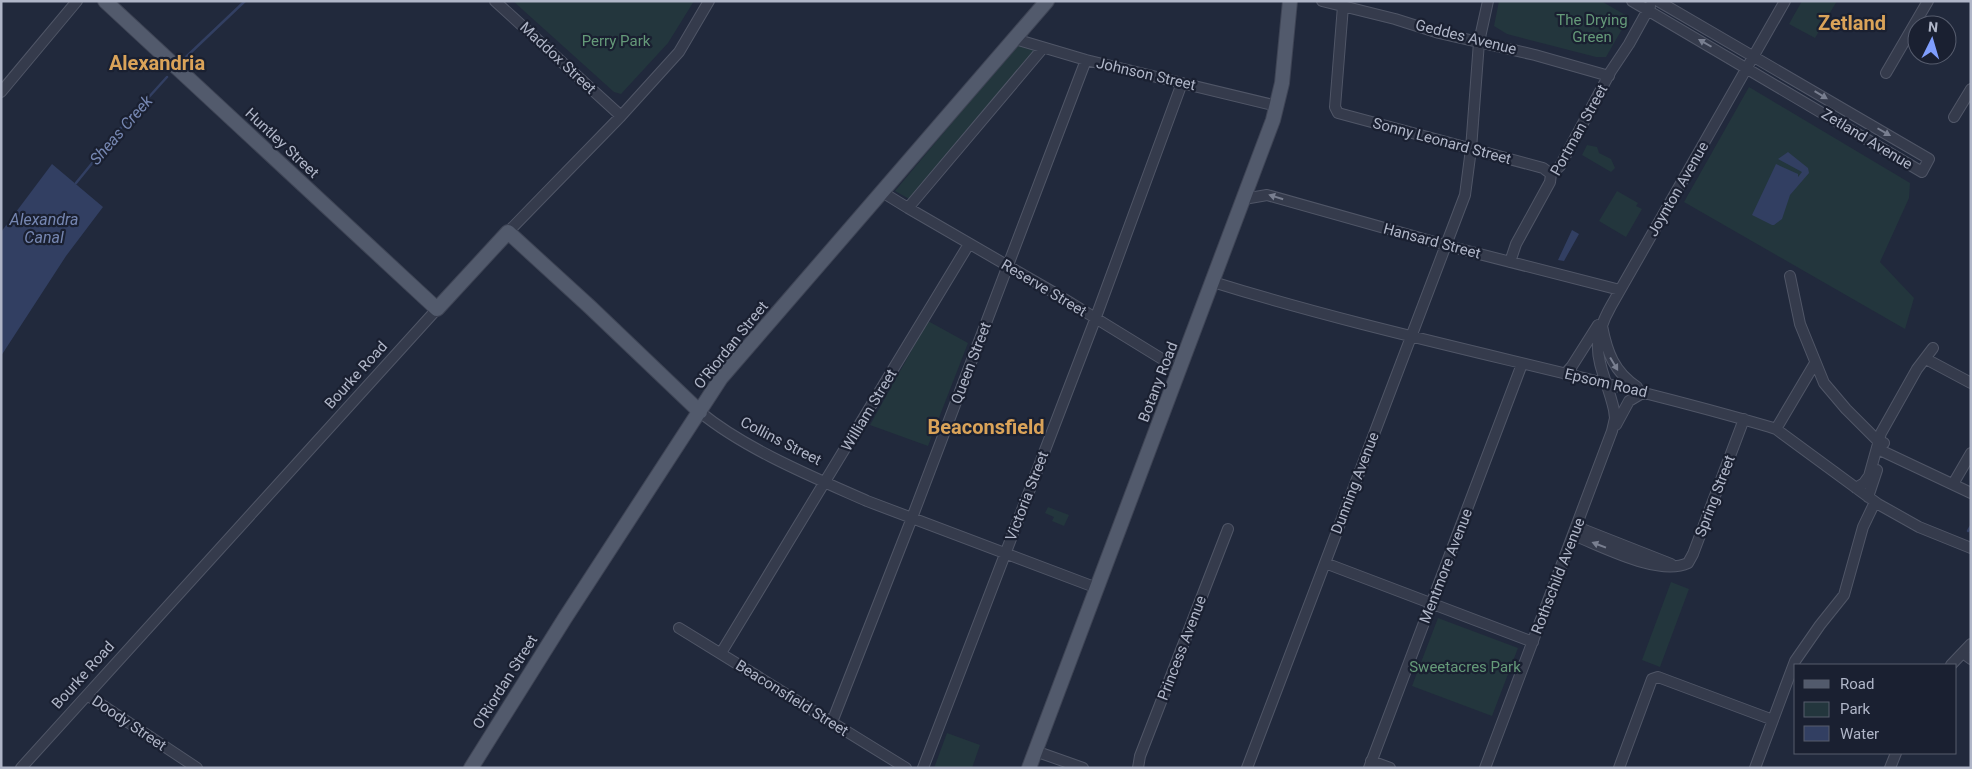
<svg xmlns="http://www.w3.org/2000/svg" width="1972" height="769" font-family="Roboto,sans-serif">
<style>
.green{fill:#23363d}
.water{fill:#323f62}
.lines{fill:none;stroke-linecap:round;stroke-linejoin:round}
.stream{stroke:#323f62;stroke-width:2.5}
.minor-casing{stroke:#505667;stroke-width:12}
.major-casing{stroke:#3e4455;stroke-width:16}
.minor{stroke:#353b4c;stroke-width:10}
.major{stroke:#525a6c;stroke-width:14}
.oneway{fill:#797f90}
.labels{text-anchor:middle;dominant-baseline:central;stroke-width:4.5;stroke-linejoin:round;paint-order:stroke}
.park-label{font-size:15px;fill:#659a79;stroke:#1a2031}
.street-label{font-size:15px;fill:#b0b6c8;stroke:#1a2031}
.water-label{font-size:16px;font-style:italic;fill:#7687b2;stroke:#1a2031}
.district-label{font-size:20px;font-weight:bold;fill:#daa359;stroke:#1a2031}
</style>
<rect width="100%" height="100%" fill="#21293c"/>
<path class="green" d="M513 1H694L668 43 621 94 614 92Z
M1499 1H1601L1629 17 1606 57H1596L1507 34 1494 26Z
M1802 1H1837L1815 38 1789 24Z
M1021 40 1035 49 911 200 895 191Z
M1749 87 1910 183 1909 198 1880 262 1914 298 1905 329 1684 202Z
M1587 145 1597 147 1599 153 1611 159 1615 168 1611 172 1582 155Z
M1617 191 1638 203 1636 206 1642 209 1626 237 1599 221Z
M928 321 968 343 928 446 870 425Z
M1048 507 1069 515 1064 526 1052 521 1054 517 1045 513Z
M1671 582 1689 589 1660 667 1642 660Z
M1438 618 1518 648 1492 716 1412 686Z
M947 733 980 745 972 768H934Z"/>
<path class="water" d="M1788 152 1808 168 1809 173 1790 195 1782 219 1774 225H1772L1752 215 1776 164 1798 174V177L1802 172 1778 159Z
M52 164 103 207 66 256 1 356V232Z
M1572 230 1579 234 1564 261 1558 260Z"/>
<g class="lines">
<path class="stream" d="M186 57 245 1
M76 183 120 129 167 77
M1968 531 1971 526"/>
<g class="minor-casing">
<path id="minor" d="M495 1 621 116
M1322 1 1395 19 1439 33 1535 55 1609 76
M1632 1 1922 172 1929 159 1658 1
M1343 6 1335 107 1338 113 1543 168 1551 174
M1015 39 1086 60 1277 106
M1886 73 1928 1
M1 92 77 1
M1954 117 1971 89
M882 192 908 208 1053 292 1180 370
M1244 199 1267 195 1452 247 1620 290
M908 208 1043 48
M508 232 621 116 679 52 709 1
M1510 262 1516 244 1550 182 1551 174 1560 166 1611 71 1629 44 1650 6
M1790 276 1800 324 1824 383 1846 409 1878 441 1884 443
M1213 282C1396 339 1585 373 1770 427L1776 429 1878 504 1919 527 1971 548
M1602 326C1607 352 1614 372 1637 387
M1926 359 1971 383
M1565 374 1572 366 1598 325
M700 412C745 449 813 477 867 501L1097 588
M1616 425 1629 401 1644 392
M1776 429 1815 363
M1882 451 1971 493
M1953 484 1971 453
M1856 488 1864 483 1869 476 1881 433 1917 369 1933 348
M1868 497 1877 470
M1577 527 1671 564
M1573 535C1602 546 1659 577 1688 563L1693 554 1744 419
M1325 563 1533 642
M679 628 906 768
M721 653 969 244
M1963 653 1971 659
M1951 665 1971 644
M87 695 197 768
M832 722 910 523 1086 60
M1035 751 1083 768
M1371 761 1390 768
M21 768 437 309
M923 768 1093 325 1182 83
M1138 768 1140 756 1228 529
M1247 768 1465 195 1471 149 1479 42 1488 1
M1369 768 1522 364
M1485 768 1612 431 1615 418 1614 410C1604 366 1585 352 1611 306L1785 1
M1619 768 1652 679 1658 677 1773 720
M1755 768 1795 661 1820 625 1844 595 1863 527 1875 502
M1890 768 1896 753"/>
</g>
<g class="major-casing">
<path id="major" d="M105 1 437 309 508 232 590 307 700 412
M471 768 565 618 721 378 1047 1
M1029 768 1273 120 1282 83 1290 1"/>
</g>
<use href="#minor" class="minor"/>
<use href="#major" class="major"/>
</g>
<defs><path id="oneway-solid" d="M-6-.8H1V-3.2L6.5 0L1 3.2V.8H-6Z" transform="scale(1.25)"/></defs>
<g class="oneway">
<use href="#oneway-solid" transform="translate(1705 43) rotate(-150)"/>
<use href="#oneway-solid" transform="translate(1821 95) rotate(31)"/>
<use href="#oneway-solid" transform="translate(1884 132) rotate(30)"/>
<use href="#oneway-solid" transform="translate(1276 197) rotate(-163)"/>
<use href="#oneway-solid" transform="translate(1614 364) rotate(59)"/>
<use href="#oneway-solid" transform="translate(1599 545) rotate(-159)"/>
</g>
<g class="labels">
<g class="park-label">
<text x="1592" y="20">The Drying<tspan x="1592" dy="17">Green</tspan></text>
<text x="616" y="41">Perry Park</text>
<text x="1465" y="667">Sweetacres Park</text>
</g>
<g class="street-label">
<text transform="translate(1466 37) rotate(14)">Geddes Avenue</text>
<text transform="translate(558 58) rotate(43)">Maddox Street</text>
<text transform="translate(1146 74) rotate(13)">Johnson Street</text>
<text transform="translate(1579 130) rotate(-61)">Portman Street</text>
<text transform="translate(1867 139) rotate(31)">Zetland Avenue</text>
<text transform="translate(1442 141) rotate(15)">Sonny Leonard Street</text>
<text transform="translate(282 143) rotate(43)">Huntley Street</text>
<text transform="translate(1678 189) rotate(-60)">Joynton Avenue</text>
<text transform="translate(1432 241) rotate(15)">Hansard Street</text>
<text transform="translate(1044 288) rotate(31)">Reserve Street</text>
<text transform="translate(731 345) rotate(-51)">O'Riordan Street</text>
<text transform="translate(971 363) rotate(-69)">Queen Street</text>
<text transform="translate(356 375) rotate(-48)">Bourke Road</text>
<text transform="translate(1158 382) rotate(-69)">Botany Road</text>
<text transform="translate(1606 383) rotate(13)">Epsom Road</text>
<text transform="translate(869 410) rotate(-59)">William Street</text>
<text transform="translate(781 441) rotate(27)">Collins Street</text>
<text transform="translate(1355 483) rotate(-69)">Dunning Avenue</text>
<text transform="translate(1027 496) rotate(-69)">Victoria Street</text>
<text transform="translate(1715 496) rotate(-69)">Spring Street</text>
<text transform="translate(1446 566) rotate(-69)">Mentmore Avenue</text>
<text transform="translate(1558 576) rotate(-69)">Rothschild Avenue</text>
<text transform="translate(1182 648) rotate(-69)">Princess Avenue</text>
<text transform="translate(83 675) rotate(-48)">Bourke Road</text>
<text transform="translate(505 682) rotate(-58)">O'Riordan Street</text>
<text transform="translate(792 698) rotate(32)">Beaconsfield Street</text>
<text transform="translate(129 723) rotate(34)">Doody Street</text>
</g>
<g class="water-label">
<text transform="translate(121 130) rotate(-49)">Sheas Creek</text>
<text x="44" y="219">Alexandra<tspan x="44" dy="18">Canal</tspan></text>
</g>
<g class="district-label">
<text x="1852" y="23">Zetland</text>
<text x="157" y="63">Alexandria</text>
<text x="986" y="427">Beaconsfield</text>
</g>
</g>
<rect width="1972" height="769" fill="none" stroke="#b0b6c8" stroke-width="5"/>
<rect x="1794" y="664" width="162" height="90" fill="#1a2031" stroke="#565c6d"/>
<rect x="1804" y="680" width="25" height="8" fill="#525a6c" stroke="#565c6d"/>
<text x="1840" y="689" font-size="15" fill="#b0b6c8">Road</text>
<rect x="1804" y="702" width="25" height="15" fill="#23363d" stroke="#565c6d"/>
<text x="1840" y="714" font-size="15" fill="#b0b6c8">Park</text>
<rect x="1804" y="726" width="25" height="15" fill="#323f62" stroke="#565c6d"/>
<text x="1840" y="739" font-size="15" fill="#b0b6c8">Water</text>
<g transform="translate(1932 40) rotate(5)"><circle r="24" fill="#1a2031" stroke="#565c6d"/>
<path d="M0-4L9 19L0 12L-9 19Z" fill="#7f9efe"/>
<text y="-8" font-size="14" font-weight="bold" text-anchor="middle" fill="#b0b6c8">N</text>
</g>
</svg>
